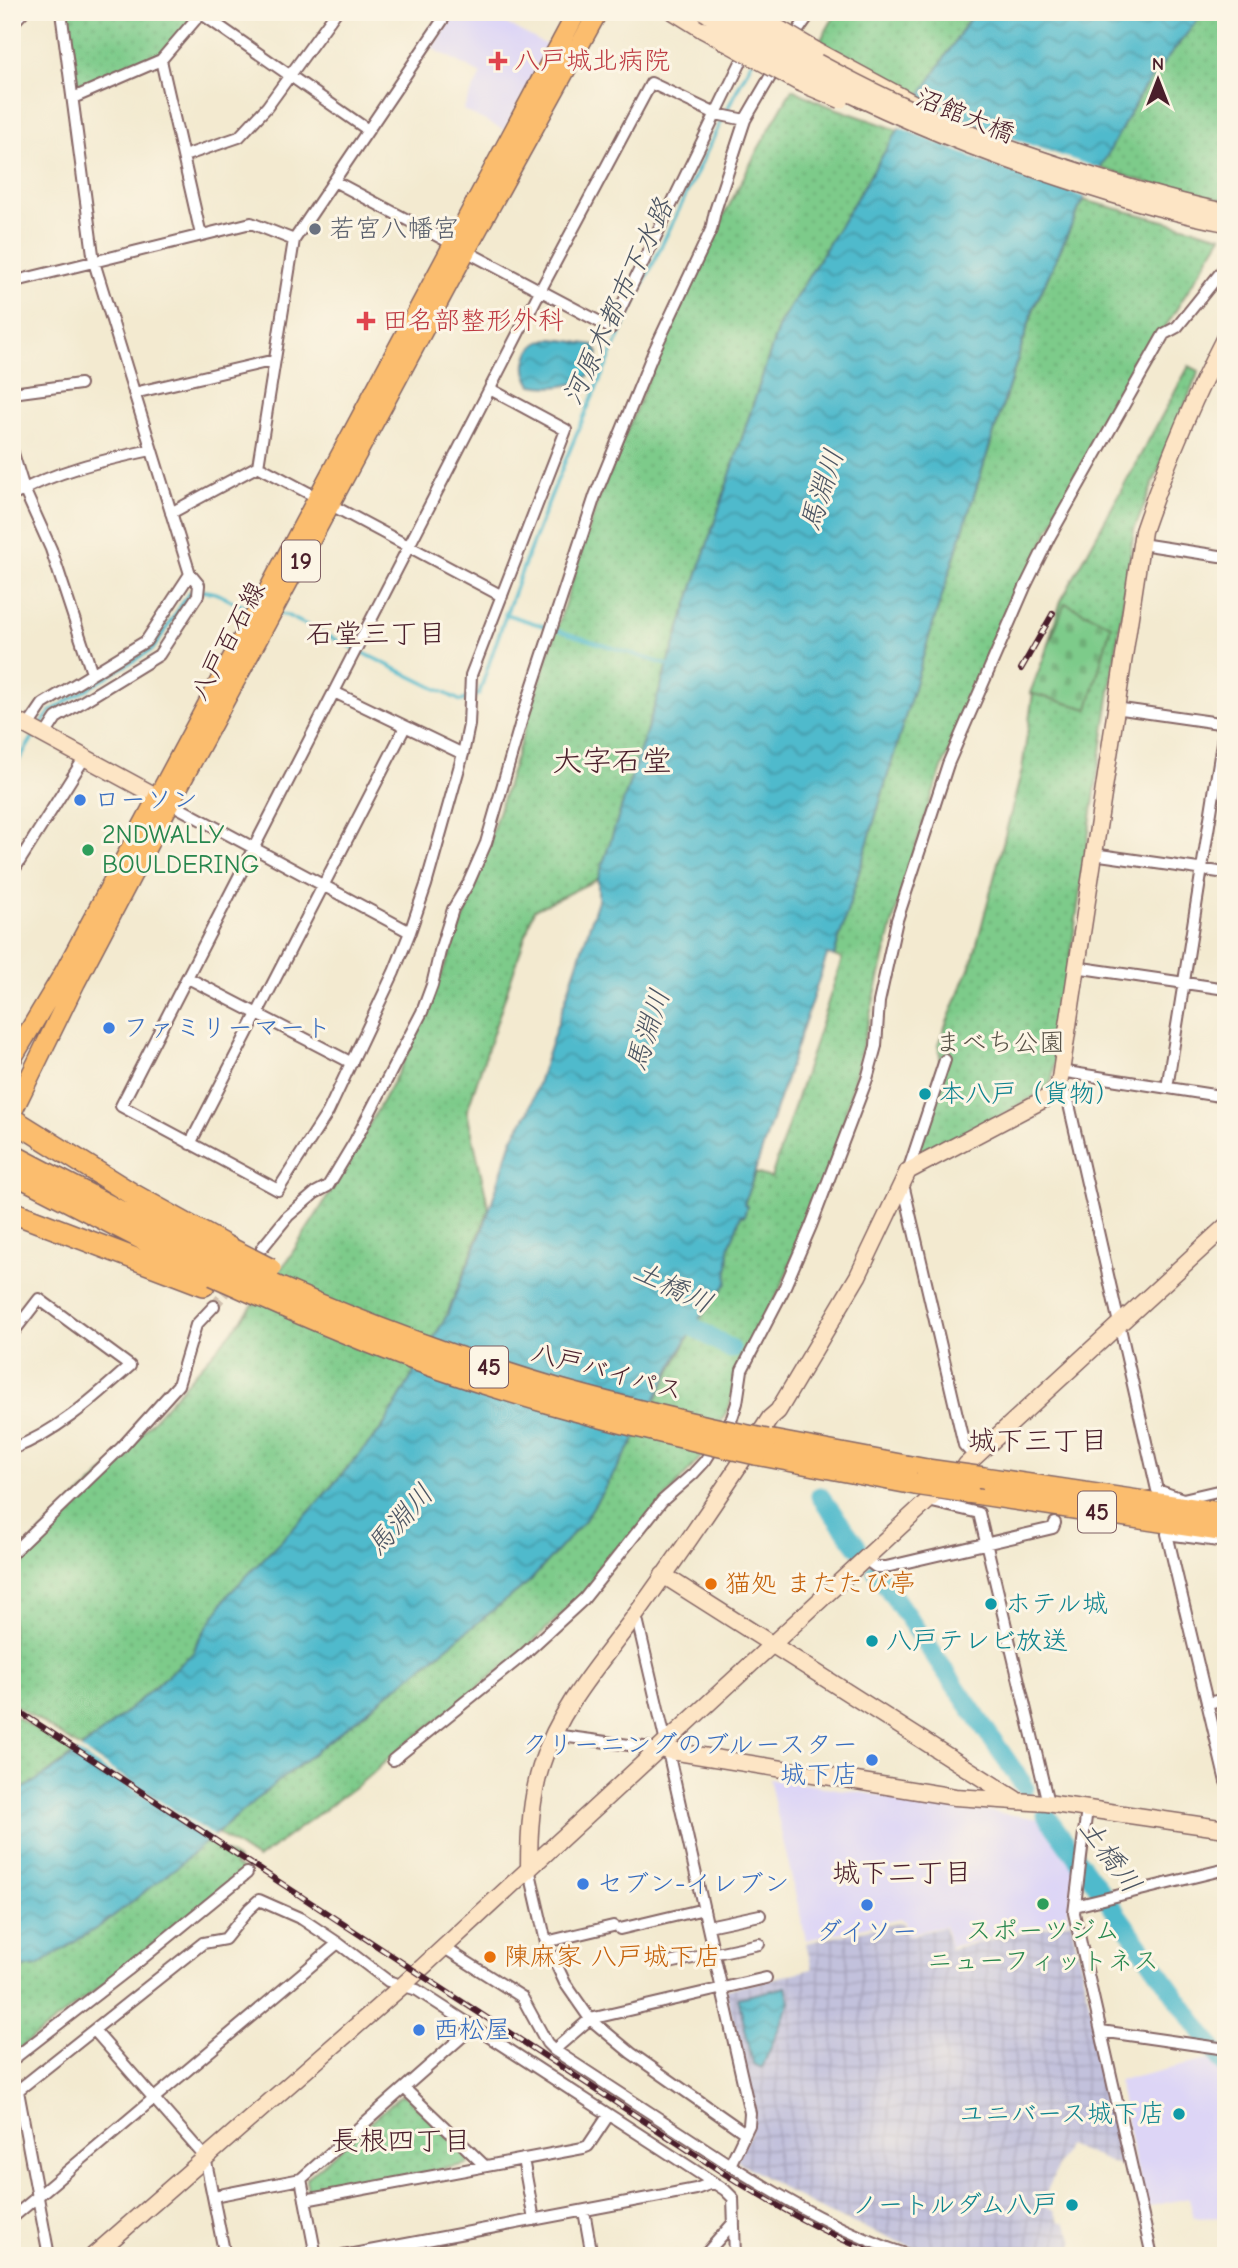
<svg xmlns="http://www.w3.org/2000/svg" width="1238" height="2268" font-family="'Comic Neue','Klee One',sans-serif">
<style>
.built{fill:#ddd5f6}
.industrial{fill:url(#industrial-grid)}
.green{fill:url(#green-dots);stroke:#64755a;stroke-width:2}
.cemetery{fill:url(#cemetery-stones);stroke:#64755a;stroke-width:2}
.water{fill:url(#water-waves);stroke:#4d6c7c;stroke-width:2}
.pier{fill:#f3ead0}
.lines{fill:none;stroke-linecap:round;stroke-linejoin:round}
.stream{stroke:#50bacc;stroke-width:3.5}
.river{stroke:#50bacc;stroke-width:19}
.street-tunnel{stroke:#d1c1af;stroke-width:10;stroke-dasharray:10 5;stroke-linecap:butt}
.street-casing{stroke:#856665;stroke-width:14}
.secondary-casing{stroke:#856665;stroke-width:19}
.primary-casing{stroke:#856665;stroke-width:21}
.highway-casing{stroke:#856665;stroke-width:24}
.street{stroke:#fff;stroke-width:10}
.secondary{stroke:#fde5c5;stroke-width:16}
.primary{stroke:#fbbd6e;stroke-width:18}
.highway{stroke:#fbbd6e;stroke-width:21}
.rail-casing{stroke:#4a1f2b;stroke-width:6}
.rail{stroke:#fcf5e5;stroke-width:3.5;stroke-dasharray:10;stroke-linecap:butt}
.secondary-bridge-casing{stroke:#856665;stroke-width:19;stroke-linecap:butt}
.highway-bridge-casing{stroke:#856665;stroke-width:24;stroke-linecap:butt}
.secondary-bridge{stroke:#fde5c5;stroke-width:16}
.highway-bridge{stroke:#fbbd6e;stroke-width:21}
.health-dot{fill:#e0444e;stroke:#fcf5e5;stroke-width:2.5}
.worship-dot{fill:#6b7280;stroke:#fcf5e5;stroke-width:2.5}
.shop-dot{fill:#3f7fe0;stroke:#fcf5e5;stroke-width:2.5}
.leisure-dot{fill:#2e9e5b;stroke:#fcf5e5;stroke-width:2.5}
.culture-dot{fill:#0f9aa8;stroke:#fcf5e5;stroke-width:2.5}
.food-dot{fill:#e8710a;stroke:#fcf5e5;stroke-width:2.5}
.labels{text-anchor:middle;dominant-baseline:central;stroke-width:6;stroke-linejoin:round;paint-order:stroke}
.shield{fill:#fcf5e5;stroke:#7f5f63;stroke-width:2}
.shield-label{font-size:24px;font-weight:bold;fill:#4a1f2b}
.health-label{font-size:26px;fill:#be3a42;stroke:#fcf5e5;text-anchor:start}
.street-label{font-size:26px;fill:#4a1f2b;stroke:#fcf5e5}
.worship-label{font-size:26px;fill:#5b616d;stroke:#fcf5e5;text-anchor:start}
.shop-label{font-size:26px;fill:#366cbe;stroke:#fcf5e5;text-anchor:start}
.leisure-label{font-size:26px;fill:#27864d;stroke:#fcf5e5;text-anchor:start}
.park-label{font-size:26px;fill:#595348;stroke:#fcf5e5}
.culture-label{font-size:26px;fill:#0d838f;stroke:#fcf5e5;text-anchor:start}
.food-label{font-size:26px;fill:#c56008;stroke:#fcf5e5;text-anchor:start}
.water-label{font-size:28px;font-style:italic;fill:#4c5563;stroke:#fcf5e5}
.neighbourhood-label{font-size:28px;fill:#4a1f2b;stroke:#fcf5e5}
.quarter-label{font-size:30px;fill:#4a1f2b;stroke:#fcf5e5}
</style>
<defs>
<pattern id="industrial-grid" width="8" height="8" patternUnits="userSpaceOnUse" patternTransform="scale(1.75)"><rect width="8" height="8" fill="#c2c1dc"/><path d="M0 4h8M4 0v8" fill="none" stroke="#a8a5bd"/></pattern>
<pattern id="green-dots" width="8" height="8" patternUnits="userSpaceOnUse" patternTransform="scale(1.75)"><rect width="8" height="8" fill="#7dcb8a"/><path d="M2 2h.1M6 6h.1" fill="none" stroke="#6eae77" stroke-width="1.8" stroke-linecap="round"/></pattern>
<pattern id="cemetery-stones" width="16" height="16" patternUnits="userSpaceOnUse" patternTransform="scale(1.75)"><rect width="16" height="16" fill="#7dcb8a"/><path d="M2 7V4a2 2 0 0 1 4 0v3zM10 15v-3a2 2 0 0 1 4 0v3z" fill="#6eae77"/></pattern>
<pattern id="water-waves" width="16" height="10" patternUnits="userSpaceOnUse" patternTransform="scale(1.75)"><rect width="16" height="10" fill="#50bacc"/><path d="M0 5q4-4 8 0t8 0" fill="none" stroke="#4497a6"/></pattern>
</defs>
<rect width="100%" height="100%" fill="#fcf5e5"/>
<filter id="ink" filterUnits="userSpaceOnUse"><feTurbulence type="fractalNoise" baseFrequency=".0143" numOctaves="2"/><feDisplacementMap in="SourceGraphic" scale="14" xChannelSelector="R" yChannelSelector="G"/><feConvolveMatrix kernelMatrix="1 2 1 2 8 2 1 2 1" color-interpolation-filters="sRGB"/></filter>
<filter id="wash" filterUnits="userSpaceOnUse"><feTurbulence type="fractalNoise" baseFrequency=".00686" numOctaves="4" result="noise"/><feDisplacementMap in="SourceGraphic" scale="28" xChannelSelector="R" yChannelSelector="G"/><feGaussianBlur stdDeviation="1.57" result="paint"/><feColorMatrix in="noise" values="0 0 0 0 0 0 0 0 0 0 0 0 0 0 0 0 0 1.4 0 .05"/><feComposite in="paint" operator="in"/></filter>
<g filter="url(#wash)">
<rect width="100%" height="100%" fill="#f3ead0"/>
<path class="built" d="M456 12H485L548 46 504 130 463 110 481 74 432 48Z
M769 1779 1041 1819 1076 1865 1068 1910 1069 1920 950 1947 945 1926 907 1934 905 1921 900 1919 806 1940Z
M1211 2059 1226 2080V2217L1194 2218 1189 2198 1145 2207 1118 2081Z"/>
<path class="industrial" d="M902 1922 907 1936 944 1927 950 1949 1071 1922 1127 2169 1067 2145 1041 2205 1054 2211 1059 2221 1065 2223 1074 2241 1069 2256H937L891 2239 829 2213 801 2199 736 2160 752 2130 754 2101 725 1990 812 1969 806 1943Z"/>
<path class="green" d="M70 12H194L196 14 158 57 76 93 67 15Z
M837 12H974L921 95 820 41Z
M1204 12H1226V200L1172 190 1100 168 1143 89Z
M792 89 823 104 898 130 779 325 598 879 534 910 467 1111 489 1209 447 1315 383 1427 197 1641 194 1652 106 1730 81 1748 12 1703V1561L122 1455 229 1335 287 1261 342 1174 400 1069 423 1021 465 916 597 503 658 356 705 253 757 151Z
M1083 200 1222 236 1125 392 1047 534 944 763 926 813 894 918 839 1140 807 1224 780 1289 736 1371 731 1402 725 1415 700 1458 581 1596 521 1653 389 1758 371 1775 257 1859 217 1833 265 1792 530 1581 585 1520 634 1441 694 1327 727 1283 729 1248 741 1215 744 1216 747 1207 744 1205 755 1173 771 1178 842 959 834 956 932 627 1034 308Z
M1189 366 1199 371 1134 530 1052 1080 1045 1090 924 1159 918 1153 941 1062 938 1044 973 959 1022 770 1033 693 1061 601Z
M12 1714 74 1753 37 1781 12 1795Z
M207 1841 238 1860 234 1865 244 1870 144 1953 12 2054V1969L37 1966 103 1924Z
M401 2095H405L471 2159 468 2164 312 2194 307 2191V2178Z"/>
<path class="cemetery" d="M1065 603 1111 625 1088 709 1030 693Z"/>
<path class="water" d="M974 12H1204L1143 89 1083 200 1034 307 932 627 834 956 827 955 744 1204 747 1206 744 1216 741 1215 729 1248 727 1283 702 1314 680 1351 634 1441 585 1520 530 1581 265 1792 178 1866 103 1924 37 1966 12 1969V1795C80 1757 136 1703 194 1652L197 1642 229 1594 312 1509 383 1427 447 1315 484 1226 512 1140 529 1111 598 900V879L779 325 898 130Z
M548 339C564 339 579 343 594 345L598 353C596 361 594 370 589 375 576 388 548 388 532 385 520 367 526 345 548 339Z
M786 1987 790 2002 762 2068 753 2064 738 1998Z"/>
<path class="pier" d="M916 95 952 114 993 132 1103 170 1088 198 984 162 897 126Z
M77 1747 216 1838 213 1840 73 1749Z"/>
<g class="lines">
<path class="stream" d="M774 20 778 12
M279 614 286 615 461 701 479 694C530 535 596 383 668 232 696 175 722 117 752 61
M505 614 668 665
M39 727 51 711 153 649 189 593C221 586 223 602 251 608
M12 771 35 734"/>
<path class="river" d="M673 1316C693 1326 712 1338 731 1349
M820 1496 857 1546
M876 1571 1025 1787
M1046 1815 1226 2066"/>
</g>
</g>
<g filter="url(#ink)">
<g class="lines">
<path class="street-tunnel" d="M214 1306 233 1283"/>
<g class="street-casing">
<path id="street" d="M199 12 368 130
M448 12 294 240 258 466 502 596
M12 24 23 12
M790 42 811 12
M161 60 201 235
M73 98 161 60 202 12
M745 120 777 65
M184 156 239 137 267 107 336 12
M334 181 611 328 741 62
M12 282 251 223 294 240
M1208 370 1226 374
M12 393 80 384
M134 393 275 360
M12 450 24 489 51 549 92 673
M12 496C54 471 104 460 151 450
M171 513 258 466
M1141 544 1226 557
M334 692 463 754
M1115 708 1226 724
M28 726 43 704 146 641 190 574 94 262 61 12
M45 735 56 718 159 655 198 595 199 585 190 574
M170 803 410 932
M1093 854 1226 873
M12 873 85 757
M1075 967 1226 989
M188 978 352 1063
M1060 1071 1226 1097
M1059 1085 1068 1100 1157 1490 1183 1499 1226 1489
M1167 1088 1226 718
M190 1144 405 727
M908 1171 945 1060
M903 1184 964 1445 975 1457
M262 1248 288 1216 315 1193 328 1186 355 1141 422 1012 432 985 441 947 453 909 468 884 486 843 523 715 595 496 654 351 711 230 715 211 745 120 716 114 651 83 540 291 121 1106 278 1190 328 1112 394 972 410 932 426 885 463 754 469 725 471 675 566 430 490 389
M12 1334 39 1299 130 1366C94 1398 57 1432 12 1449
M928 1501 979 1513 1048 1803
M1226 1542 1167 1534 1226 1782
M12 1553 122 1447 178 1385 196 1325 214 1306
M865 1559 876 1567H886L1053 1528 1055 1523
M633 1618 638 1623 666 1743
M1207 1703 1226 1699
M554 1735 659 1749 669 1756C696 1875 723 1994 750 2113L749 2125 730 2165 554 2050 590 2019 766 1978
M393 1760 522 1656 584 1599 662 1501 693 1474 705 1461 732 1418 737 1403 742 1370 783 1291 811 1226 867 1079 876 1046 879 1002 897 920 948 764 1025 587 1050 536 1164 334 1177 327 1226 266
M1087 1809 1074 1913 1152 2256
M529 1868 546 1942 565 1983 590 2019 631 2053 745 2133
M1075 1906 1226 1869
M708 1926 760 1915
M620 1929 704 1909
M546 1942 613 1926
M443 1947 522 1997 547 2043 554 2050
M669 1963 759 1944
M94 2030 205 2157 225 2256
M1101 2031 1226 2049
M12 2060 128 1970 247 1873
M404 2088 485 2166
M18 2091 49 2256
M12 2095 203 1943 225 1939 249 1909 259 1900 302 1919 338 1943 388 1981 417 1990 725 2190 733 2198 735 2256
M523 2159 534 2220
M730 2165C787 2201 846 2235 911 2256
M301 2179 316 2256
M214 2196 301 2179 473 2027
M305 2200 583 2148 588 2146 608 2116
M584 2211 592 2256
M12 2218 338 1943
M343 2256 696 2189 712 2183
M704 2256 734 2222"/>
</g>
<g class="secondary-casing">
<path id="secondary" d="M674 12 703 30
M815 50 915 104
M12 718 167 802
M966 1465 1226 1226
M663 1575 1015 1799
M659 1749 955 1797 1047 1803 1226 1829
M529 1868C529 1832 531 1797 542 1763 559 1709 599 1664 632 1620 680 1554 726 1486 770 1418L778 1411 858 1276 908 1171 1052 1095 1059 1085 1143 531C1166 464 1193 399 1226 335
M93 2256 402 1986 933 1496"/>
</g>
<g class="primary-casing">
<path id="primary" d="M12 1059 63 974 577 12
M12 1113 76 982 170 803 466 251 598 12"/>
</g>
<g class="highway-casing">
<path id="highway" d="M12 1119 132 1194 231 1249
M12 1155 119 1211 221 1262
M12 1172 213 1275
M12 1212 204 1285
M767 1440 927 1470
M756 1454 915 1484
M984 1478 1226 1514
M968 1492 1226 1531"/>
</g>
<use href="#street" class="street"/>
<use href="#secondary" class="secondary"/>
<use href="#primary" class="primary"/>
<use href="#highway" class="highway"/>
<g class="rail-casing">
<path id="rail" d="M1021 669 1053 613
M12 1707 725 2174C775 2205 826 2235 882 2256"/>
</g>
<use href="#rail" class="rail"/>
<g class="secondary-bridge-casing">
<path id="secondary-bridge" d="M704 12C737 32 771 53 805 71 887 114 973 149 1061 178 1115 196 1170 213 1226 223
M727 12C786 46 845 79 906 107 966 135 1029 156 1092 176 1136 190 1180 203 1226 212
M751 12 815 50
M703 30 798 82 841 100"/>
</g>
<g class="highway-bridge-casing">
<path id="highway-bridge" d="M231 1249 270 1269
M221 1262C331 1312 444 1356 560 1390 628 1409 697 1425 767 1440
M213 1275C263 1297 313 1320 364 1340 490 1391 623 1425 756 1454
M927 1470 984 1478
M915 1484 968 1492"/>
</g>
<use href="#secondary-bridge" class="secondary-bridge"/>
<use href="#highway-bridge" class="highway-bridge"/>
</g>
</g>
<g class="health-dot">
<path d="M494.5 50.5h7v7h7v7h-7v7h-7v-7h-7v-7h7z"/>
<path d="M362.5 310.5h7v7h7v7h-7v7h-7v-7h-7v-7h7z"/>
</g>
<circle class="worship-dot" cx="315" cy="229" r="7"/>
<g class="shop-dot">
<circle cx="80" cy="800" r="7"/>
<circle cx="109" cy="1028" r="7"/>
<circle cx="872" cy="1760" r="7"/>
<circle cx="583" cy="1884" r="7"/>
<circle cx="867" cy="1905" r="7"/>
<circle cx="419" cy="2030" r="7"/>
</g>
<g class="leisure-dot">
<circle cx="88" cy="850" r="7"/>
<circle cx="1043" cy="1904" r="7"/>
</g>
<g class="culture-dot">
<circle cx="925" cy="1094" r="7"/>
<circle cx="991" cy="1604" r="7"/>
<circle cx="872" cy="1641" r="7"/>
<circle cx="1179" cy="2114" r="7"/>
<circle cx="1072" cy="2205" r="7"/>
</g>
<g class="food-dot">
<circle cx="711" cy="1584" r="7"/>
<circle cx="490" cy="1957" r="7"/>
</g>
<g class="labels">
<g class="shield">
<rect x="282" y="540.5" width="38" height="41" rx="5"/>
<rect x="470" y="1346.5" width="38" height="41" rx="5"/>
<rect x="1078" y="1491.5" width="38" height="41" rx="5"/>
</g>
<g class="shield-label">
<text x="301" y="561">19</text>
<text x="489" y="1367">45</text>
<text x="1097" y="1512">45</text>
</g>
<g class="health-label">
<text x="514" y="61">八戸城北病院</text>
<text x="382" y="321">田名部整形外科</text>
</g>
<g class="street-label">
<text transform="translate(965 116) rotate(22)">沼館大橋</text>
<text transform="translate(228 641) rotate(-62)">八戸百石線</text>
<text transform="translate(607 1372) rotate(15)">八戸バイパス</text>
</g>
<g class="worship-label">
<text x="329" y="229">若宮八幡宮</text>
</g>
<g class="shop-label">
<text x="94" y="800">ローソン</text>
<text x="123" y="1028">ファミリーマート</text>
<text x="858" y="1745" text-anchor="end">クリーニングのブルースター<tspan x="858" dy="30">城下店</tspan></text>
<text x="597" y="1884">セブン-イレブン</text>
<text x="867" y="1932" text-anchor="middle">ダイソー</text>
<text x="433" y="2030">西松屋</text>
</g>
<g class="leisure-label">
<text x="102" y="835">2NDWALLY<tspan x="102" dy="30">BOULDERING</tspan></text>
<text x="1043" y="1931" text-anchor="middle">スポーツジム<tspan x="1043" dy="30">ニューフィットネス</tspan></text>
</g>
<g class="park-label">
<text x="1000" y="1043">まべち公園</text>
</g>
<g class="culture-label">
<text x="939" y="1094">本八戸（貨物）</text>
<text x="1005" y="1604">ホテル城</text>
<text x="886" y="1641">八戸テレビ放送</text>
<text x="1165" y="2114" text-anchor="end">ユニバース城下店</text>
<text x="1058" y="2205" text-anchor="end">ノートルダム八戸</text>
</g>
<g class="food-label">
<text x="725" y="1584">猫処 またたび亭</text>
<text x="504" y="1957">陳麻家 八戸城下店</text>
</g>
<g class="water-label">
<text transform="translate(618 302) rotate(-65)">河原木都市下水路</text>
<text transform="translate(822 490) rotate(-72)">馬淵川</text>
<text transform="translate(648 1030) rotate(-72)">馬淵川</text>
<text transform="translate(673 1287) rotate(26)">土橋川</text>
<text transform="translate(400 1520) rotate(-48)">馬淵川</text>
<text transform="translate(1110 1856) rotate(54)">土橋川</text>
</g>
<g class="neighbourhood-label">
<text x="376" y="634">石堂三丁目</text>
<text x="1038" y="1441">城下三丁目</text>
<text x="902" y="1873">城下二丁目</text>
<text x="401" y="2141">長根四丁目</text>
</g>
<g class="quarter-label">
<text x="612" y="761">大字石堂</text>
</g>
</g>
<rect width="1238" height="2268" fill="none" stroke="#fcf5e5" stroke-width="42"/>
<g transform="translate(1158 80)" stroke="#fcf5e5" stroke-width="5" paint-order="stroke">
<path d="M0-5L12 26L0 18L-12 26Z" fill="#4a1f2b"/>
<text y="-10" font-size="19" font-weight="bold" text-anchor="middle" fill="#4a1f2b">N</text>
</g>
</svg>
